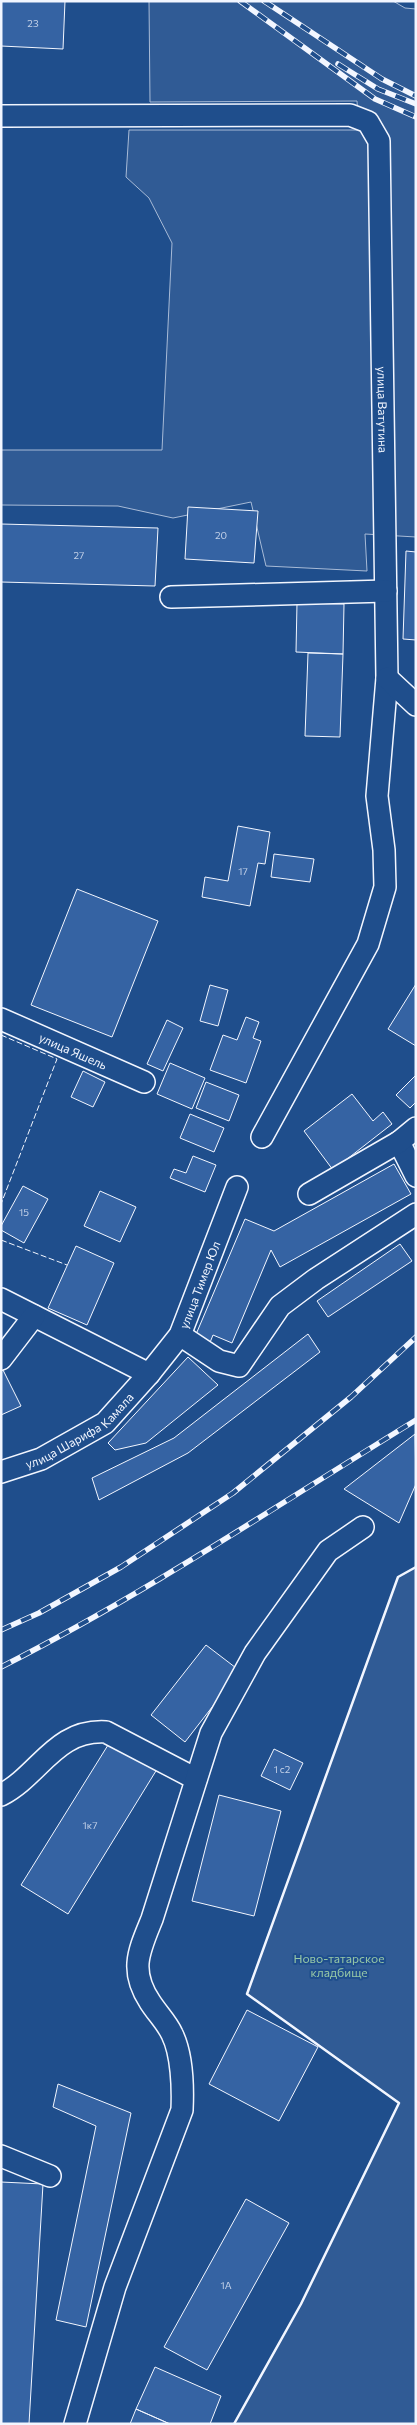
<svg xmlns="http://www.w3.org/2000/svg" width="417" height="2425" font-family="Commissioner,sans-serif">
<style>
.built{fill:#305b95;stroke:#a8bbd7}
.building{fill:#3563a3;stroke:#f2f6ff}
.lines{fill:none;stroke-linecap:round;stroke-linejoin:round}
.minor-casing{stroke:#f2f6ff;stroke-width:24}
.minor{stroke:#1f4e8c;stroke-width:21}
.rail-casing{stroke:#f2f6ff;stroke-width:5.5}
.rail{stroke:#1f4e8c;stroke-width:4;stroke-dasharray:11;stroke-linecap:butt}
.fence{stroke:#f2f6ff;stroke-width:1;stroke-dasharray:6 2.5;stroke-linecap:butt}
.wall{stroke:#f2f6ff;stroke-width:2.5}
.labels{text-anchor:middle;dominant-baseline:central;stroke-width:4;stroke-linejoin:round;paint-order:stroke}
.number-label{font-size:10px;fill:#c3d1e8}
.street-label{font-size:12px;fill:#f2f6ff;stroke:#1f4e8c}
.park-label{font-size:12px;fill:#97c8a6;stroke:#1f4e8c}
</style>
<rect width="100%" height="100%" fill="#1f4e8c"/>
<path class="built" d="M149 1H393L405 8 416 9V537L365 534 367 571 266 566 251 502 173 518 118 506 1 505V450H162L172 243 149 198 126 177 129 130H359L357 101 150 102Z
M416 1567V2424H234L301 2304 399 2103 247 1994 398 1577Z"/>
<path class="building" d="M1 1H65L63 49 1 46Z
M188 507 258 511 254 563 185 559Z
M1 524 158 528 155 586 1 582Z
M406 551 416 552V640L403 639Z
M297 603 344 604 343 654 296 652Z
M308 653 343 654 340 737 305 736Z
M238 826 270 832 265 864 258 863 250 906 202 897 205 877 228 881Z
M274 854 314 859 310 882 271 877Z
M77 889 158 921 112 1037 31 1005Z
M416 984V1046L388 1029Z
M210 985 228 990 218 1026 200 1021Z
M246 1017 259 1022 253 1038 261 1041 246 1083 210 1070 223 1035 237 1040Z
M167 1020 183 1028 163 1071 147 1064Z
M170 1063 205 1078 192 1109 157 1094Z
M83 1071 105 1082 93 1107 71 1097Z
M416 1075V1102L410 1108 396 1095Z
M206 1082 239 1095 229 1121 196 1108Z
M352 1094 373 1121 383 1112 392 1124 333 1170 304 1131Z
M190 1114 224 1128 214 1152 180 1138Z
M193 1156 216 1165 205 1192 170 1178 174 1169 186 1173Z
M394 1164 411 1194 280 1267 271 1250 232 1343 213 1335 209 1345 194 1339 245 1219 274 1231Z
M23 1186 48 1199 24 1243 1 1230V1226Z
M100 1191 136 1207 120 1242 84 1226Z
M400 1244 412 1261 328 1317 317 1301Z
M76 1246 114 1263 87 1325 48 1308Z
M308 1334 320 1352 188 1453 99 1500 92 1478 174 1438Z
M188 1357 218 1385 146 1443 115 1450 108 1443Z
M1 1366 21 1406 1 1415Z
M415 1434 416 1484 399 1523 344 1489Z
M206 1645 240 1671 185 1742 151 1715Z
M113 1737 159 1766 68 1914 21 1885Z
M274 1749 303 1763 290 1790 261 1776Z
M219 1795 281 1811 254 1916 192 1901Z
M247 2010 318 2047 279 2121 209 2084Z
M58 2084 131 2113 86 2327 56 2320 96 2126 53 2107Z
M1 2182 43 2184 29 2424H1Z
M246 2199 289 2223 207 2370 164 2347Z
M155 2367 221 2396 210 2424H170L136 2409Z
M136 2409 170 2424H130Z"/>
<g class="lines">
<g class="minor-casing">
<g id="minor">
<path id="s1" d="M1 116 350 115 368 122 379 141 387 678 377 796 384 850 385 887 368 944 262 1137"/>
<path d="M171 597 386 591"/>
<path d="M387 678 416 705"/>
<path id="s2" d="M1 1019 144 1082"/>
<path d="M399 1142 416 1176"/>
<path d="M309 1194 399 1142 416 1128"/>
<path d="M1 1299 149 1374"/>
<path d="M180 1335 219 1361 239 1366 280 1306 316 1279 416 1214"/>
<path d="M1 1359 34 1316"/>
<path id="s3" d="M1 1472 41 1459 105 1423 149 1374 180 1335 237 1187"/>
<path d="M1 1795C40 1775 55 1729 106 1732L196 1779"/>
<path d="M1 2156 50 2176"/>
<path d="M75 2424 115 2287 182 2110C183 2088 182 2054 172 2034 167 2023 157 2013 150 2002 129 1970 139 1951 152 1919L211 1733 255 1653 328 1551 363 1527"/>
</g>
</g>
<use href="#minor" class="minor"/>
<g class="rail-casing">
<path id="rail" d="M240 1 375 99 416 117
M264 1 382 79 416 96
M338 64 378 89 416 104
M1 1630 39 1613 121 1567 233 1493 351 1397 416 1337
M1 1667C145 1594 279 1504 416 1420"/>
</g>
<use href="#rail" class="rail"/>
<path class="fence" d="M1 1035 57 1059 1 1204
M1 1240 67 1265"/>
<path class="wall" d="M234 2424 301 2304 399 2103 247 1994 398 1577 416 1567"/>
</g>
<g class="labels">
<g class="number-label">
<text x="33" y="23">23</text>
<text x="221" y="535">20</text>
<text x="79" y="555">27</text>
<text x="243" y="871">17</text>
<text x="24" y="1212">15</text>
<text x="282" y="1769">1 с2</text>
<text x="90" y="1825">1к7</text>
<text x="226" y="2285">1А</text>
</g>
<g class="street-label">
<text stroke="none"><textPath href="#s1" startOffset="659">улица Ватутина</textPath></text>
<text stroke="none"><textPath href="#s2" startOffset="79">улица Яшель</textPath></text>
<text stroke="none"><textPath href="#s3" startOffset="285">улица Тимер Юл</textPath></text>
<text stroke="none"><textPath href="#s3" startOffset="90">улица Шарифа Камала</textPath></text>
</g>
<g class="park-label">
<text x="339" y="1958">Ново-татарское<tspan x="339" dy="14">кладбище</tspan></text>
</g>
</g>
<rect width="417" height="2425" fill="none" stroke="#f2f6ff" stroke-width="5"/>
</svg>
